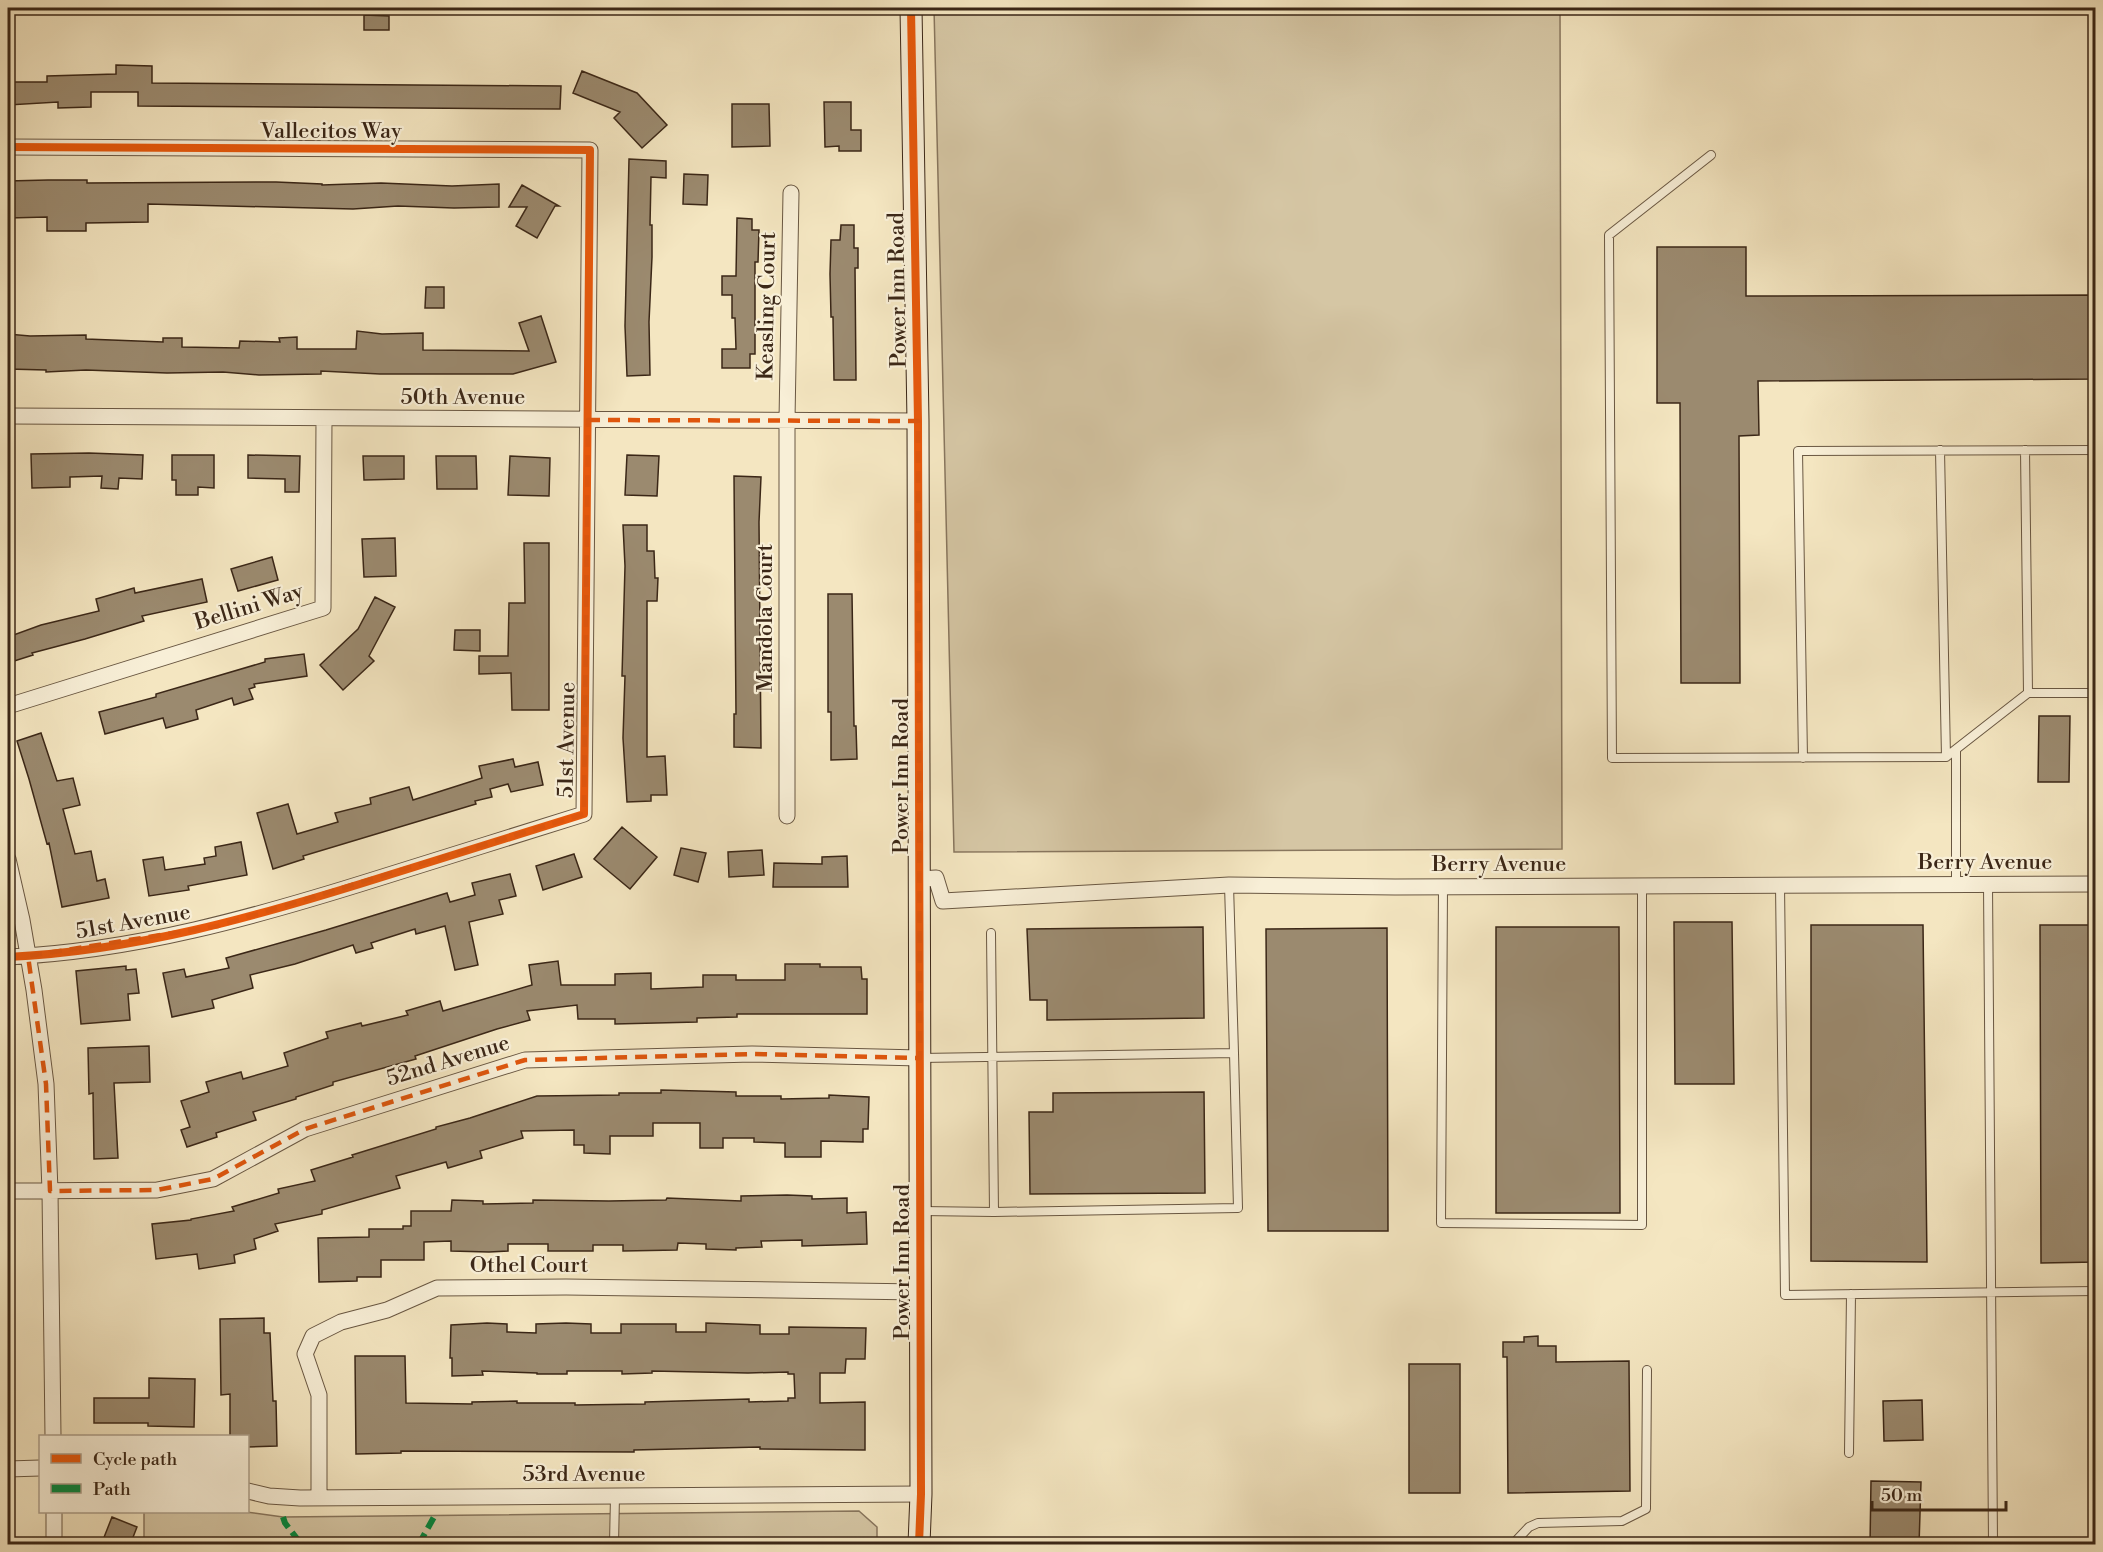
<svg xmlns="http://www.w3.org/2000/svg" width="2103" height="1552" font-family="'Libre Bodoni',serif">
<style>
.green{fill:#d5c6a4;stroke:#88765e;stroke-width:1.5}
.building{fill:#9b8a6f;stroke:#3b2717;stroke-width:1.5}
.lines{fill:none;stroke-linecap:round;stroke-linejoin:round}
.lane-casing{stroke:#695742;stroke-width:10}
.street-casing{stroke:#695742;stroke-width:17}
.secondary-casing{stroke:#3b2717;stroke-width:23}
.lane{stroke:#f8efd7;stroke-width:8}
.street{stroke:#f8efd7;stroke-width:15}
.secondary{stroke:#f8efd7;stroke-width:21}
.quiet{stroke:#00873e;stroke-width:6;stroke-dasharray:12 6;stroke-linecap:butt}
.cycleway-casing{stroke:#f8efd7;stroke-width:11}
.cycleway{stroke:#e8590c;stroke-width:8}
.marked{fill:none;stroke:#df560d;stroke-width:4.5;stroke-dasharray:12 8;stroke-linejoin:round}
.labels{text-anchor:middle;dominant-baseline:central;stroke-width:4.5;stroke-linejoin:round;paint-order:stroke}
.street-label{font-size:22px;fill:#3b2717;stroke:#f8efd7}
</style>
<rect width="100%" height="100%" fill="#f4e6c1"/>
<filter id="stains"><feTurbulence type="fractalNoise" baseFrequency=".00333" numOctaves="4"/><feColorMatrix values="0 0 0 0 .2 0 0 0 0 .09 0 0 0 0 .02 0 0 0 .5 -.17"/></filter>
<radialGradient id="worn" r=".72"><stop offset=".6" stop-color="#630" stop-opacity="0"/><stop offset="1" stop-color="#630" stop-opacity=".3"/></radialGradient>
<path class="green" d="M934 8H1560L1562 849 954 852Z
M859 1511 877 1527V1544H144V1512H246L283 1517Z"/>
<path class="building" d="M364 15 389 16V30H364Z
M116 65 152 66V83L561 86 560 109 138 106V92H91V107L58 108V102L8 105V82H47V76L116 74Z
M582 71 637 93 667 125 642 148 614 118 620 112 573 93Z
M824 102H851V130H861V151H839V146L825 147Z
M732 104H769L770 146 732 147Z
M629 159 666 161V178L651 177 650 225H652V257L649 322 650 375 627 376 625 326Z
M684 174 708 175 707 205 683 204Z
M48 180H87V183L276 182 322 184V185L381 183 452 186 499 184V207L454 208 398 206 353 209 148 204V222L86 223V231H47V217L9 218 8 181Z
M522 185 559 206H555L537 238 516 226 527 207H509Z
M737 218 752 219V230H759L758 262H755V354H750V368H722V349H736L735 318H732V295H722V276H736Z
M841 225H854V248H858V268H855L856 380H834L833 317H831L830 274 831 240H840Z
M1657 247H1746V296L2096 295V379L1758 381 1759 435 1739 436 1740 683H1681L1680 403H1657Z
M426 287H444V308H425Z
M541 316 556 362 513 374H380L321 371V374L259 375 223 372 167 373 86 370 46 372V370L8 369V334L30 336 86 335V339L163 342V338H182V347L239 348 240 341 280 342 279 338 297 337V349H356L357 331 382 334 423 333V350L529 351 519 323Z
M89 453 143 455 142 479 119 478 118 489 101 488 102 476 70 477V487L32 488 31 454Z
M172 455H214V488L198 487V495H176V480H172Z
M248 455 300 456 299 492H285V479L248 478Z
M627 455 659 456 657 496 625 495Z
M363 456H404V479L364 480Z
M436 456H476L477 489H437Z
M510 456 550 458 549 496 508 495Z
M734 476 761 477 759 522 761 748 734 747V714H736Z
M623 525H647V551H654L655 578H658L657 601H647V757L665 756 667 795H651V801L627 802 623 738 625 676H622L625 566Z
M395 538 396 576 364 577 362 539Z
M524 543H549V710H512L511 673 479 674V656H508L509 603H525Z
M272 557 278 580 238 591 231 569Z
M202 579 207 602 142 616 144 621 85 639 32 653 33 655 8 663V637L41 625 99 611 96 599 134 588 135 593Z
M828 594H852L854 726H856L857 759 831 760V712H828Z
M375 597 395 607 369 656 374 661 343 690 320 665 358 629Z
M455 630H480V651L454 650Z
M304 654 307 676 254 684 255 687 249 689 253 699 234 705 232 698 196 710 198 719 166 728 163 718 105 734 99 712 156 697V694L265 662V659Z
M2039 716H2070L2069 782H2038Z
M41 733 57 781 73 778 80 805 63 809 75 854 91 851 97 881 105 879 109 898 62 907 49 843 47 844 29 779 17 741Z
M513 759 515 767 538 762 543 785 511 792 508 784 490 789 492 797 475 801 476 804 303 856 304 859 273 869 257 813 288 804 297 834 338 822 335 813 371 804 370 798 409 787 413 800 482 778 479 766Z
M622 827 657 857 630 889 594 859Z
M241 842 247 875 188 886 189 890 149 896 143 860 163 857 165 870 205 864 204 858 216 856 215 847Z
M681 848 706 853 698 882 674 875Z
M762 850 764 875 729 877 728 852Z
M574 854 582 877 543 890 536 866Z
M847 856 848 887H773L774 863 822 864V857Z
M510 874 516 896 499 900 503 914 469 922 478 965 455 970 445 926 416 934 415 929 371 943 373 948 356 953 353 945 295 964 250 975 253 988 212 1000 214 1008 172 1017 163 973 184 969 186 977 229 968 226 958 326 930 447 893 450 902 475 895 472 883Z
M1674 922H1732L1734 1084H1675Z
M1811 925H1923L1927 1262 1811 1261Z
M2040 925H2096V1262L2041 1263Z
M1203 927 1204 1018 1047 1020V1000H1030L1027 929Z
M1496 927H1619L1620 1213H1496Z
M1387 928 1388 1231H1268L1266 929Z
M558 961 561 985H615V974L651 973V989L703 987V975H736V980H785V964H820V967H861L862 979H867V1014H737V1017L697 1018V1022L615 1024V1019H578L577 1005 527 1011 530 1020 497 1029 415 1056 416 1059 333 1082V1085L296 1097V1099L253 1112 256 1120 216 1133 217 1137 187 1147 181 1130 190 1127 181 1101 209 1092 206 1082 241 1072 243 1079 288 1066 284 1053 328 1038 326 1032 361 1023 362 1026 408 1015 406 1011 440 1001 443 1011 532 985 529 965Z
M126 966V970L136 969 139 993 128 994 130 1020 81 1024 76 971Z
M149 1046 150 1082 114 1083 118 1158 94 1159 93 1093 89 1094 88 1048Z
M661 1090 736 1092V1096H781V1099L829 1098V1095L869 1097 868 1129H863V1142L821 1141V1157H785V1143L754 1142V1138H723V1148H700V1123H653V1136H610V1154L584 1153V1145H574V1130L521 1131 523 1138 480 1151 482 1158 448 1168 446 1162 396 1176 400 1188 322 1210V1214L275 1224 278 1231 254 1239 256 1249 234 1255 235 1263 199 1269 197 1254 156 1259 152 1224 191 1220V1219L234 1211 232 1207 279 1193 278 1189 315 1181 311 1170 353 1157 352 1155 436 1129V1127L470 1118 537 1096 619 1095V1093H661Z
M1204 1092 1205 1193 1030 1194 1029 1112H1053V1093Z
M787 1195 812 1196V1199L847 1198V1213L866 1212 867 1244 802 1246V1240L761 1241 762 1247 736 1248V1250L706 1249V1244L678 1243 677 1250 623 1251V1245H593V1251H548V1244H508V1251L489 1252 451 1251V1241L424 1242V1260H381V1277H357V1281L319 1282 318 1238 369 1237V1229H403V1226H411V1211H451L452 1200 483 1201V1204L533 1203V1200L609 1201 666 1200 667 1198 741 1201V1196Z
M264 1318V1333H270L273 1401H276L277 1446 248 1447V1437H230V1394L221 1395 220 1319Z
M487 1323 507 1324V1332L536 1333V1324L566 1323 591 1324V1333H621V1324H676V1332H706V1323L760 1325V1334H789V1327L866 1328 865 1359H846L845 1373H820V1403L865 1402V1450L760 1449V1447L634 1450V1452L401 1451V1453L356 1454 355 1356H405L406 1403 472 1404V1402L517 1401V1403H575V1405L645 1404V1402L749 1399V1402L788 1401V1398H795L794 1374H788V1372L748 1373 652 1371V1373L622 1374V1371H567V1374H537V1373L482 1371 483 1375 452 1376V1358H450L451 1325Z
M1538 1336V1346H1556V1362L1629 1361 1630 1491 1508 1493 1507 1357H1503V1342H1524V1337Z
M1409 1364H1460V1493H1409Z
M149 1378 195 1379 194 1427 148 1426V1423H94V1398H149Z
M1922 1400 1923 1440 1884 1441 1883 1401Z
M1871 1481 1921 1482 1919 1545H1870Z
M112 1517 137 1527 130 1545H101Z"/>
<g class="lines">
<g class="lane-casing">
<path id="lane" d="M1711 155 1609 235 1612 758 1946 757 2028 693H2096
M1940 450 1946 757
M2025 450 2028 693
M1956 750V885
M1803 758 1798 451 2096 450
M1988 884 1993 1544
M1780 885 1785 1295 2096 1291
M1443 887 1441 1223 1642 1225V886
M920 1058 1234 1053 1229 885
M922 1211 994 1212 991 933
M994 1212 1238 1208 1234 1053
M1849 1453 1851 1294
M614 1544 615 1496
M805 1544H870
M1513 1544 1529 1527 1538 1523 1622 1521 1646 1509 1647 1370"/>
</g>
<g class="street-casing">
<path id="street" d="M8 147 590 150 584 814C515 836 445 857 376 879 255 917 135 951 8 957
M8 416 918 421
M8 706 323 608 324 418
M787 816V420L791 193
M8 859 22 920 34 990 46 1084 50 1191 53 1436
M919 879 936 878 943 901 1229 885 1395 887 2096 884
M8 1191 157 1190 213 1179 305 1129 525 1060 752 1054 920 1058
M8 1469 40 1468
M248 1491 269 1496 300 1498 921 1494
M319 1498V1395L305 1354 313 1336 341 1322 387 1310 437 1288 566 1287 921 1292
M54 1512V1544"/>
</g>
<g class="secondary-casing">
<path id="secondary" d="M911 8 918 421 921 1494 919 1544"/>
</g>
<use href="#lane" class="lane"/>
<use href="#street" class="street"/>
<use href="#secondary" class="secondary"/>
<path class="quiet" d="M283 1517 285 1523 301 1544
M419 1544 434 1517"/>
<g class="cycleway-casing">
<path id="cycleway" d="M911 8 918 421 921 1494 919 1544
M8 147 590 150 584 814C515 836 445 857 376 879 255 917 135 951 8 957"/>
</g>
<use href="#cycleway" class="cycleway"/>
</g>
<path class="marked" d="M588 420 918 421 920 1058 752 1054 525 1060 305 1129 213 1179 157 1190 50 1191 46 1084 28 956 218 926 584 814Z"/>
<g class="labels">
<g class="street-label">
<text x="331" y="131">Vallecitos Way</text>
<text transform="translate(898 290) rotate(-91)">Power Inn Road</text>
<text transform="translate(767 306) rotate(-89)">Keasling Court</text>
<text x="463" y="397">50th Avenue</text>
<text transform="translate(249 607) rotate(-17)">Bellini Way</text>
<text transform="translate(765 618) rotate(-90)">Mandola Court</text>
<text transform="translate(567 740) rotate(-89)">51st Avenue</text>
<text transform="translate(901 776) rotate(-90)">Power Inn Road</text>
<text x="1985" y="862">Berry Avenue</text>
<text x="1499" y="864">Berry Avenue</text>
<text transform="translate(133 922) rotate(-10)">51st Avenue</text>
<text transform="translate(448 1061) rotate(-17)">52nd Avenue</text>
<text transform="translate(902 1262) rotate(-90)">Power Inn Road</text>
<text x="529" y="1265">Othel Court</text>
<text x="584" y="1474">53rd Avenue</text>
</g>
</g>
<rect width="2103" height="1552" fill="none" stroke="#f4e6c1" stroke-width="30"/>
<rect x="9" y="9" width="2085" height="1534" fill="none" stroke="#3b2717" stroke-width="3"/>
<rect x="15" y="15" width="2073" height="1522" fill="none" stroke="#3b2717" stroke-width="1.5"/>
<rect x="39" y="1435" width="210" height="78" fill="#f8efd7" stroke="#ac9f8a" stroke-width="1.5"/>
<rect x="51" y="1454" width="30" height="9" fill="#e8590c" stroke="#ac9f8a" stroke-width="1.5"/>
<text x="93" y="1465" font-size="18" fill="#3b2717">Cycle path</text>
<rect x="51" y="1484" width="30" height="9" fill="#00873e" stroke="#ac9f8a" stroke-width="1.5"/>
<text x="93" y="1495" font-size="18" fill="#3b2717">Path</text>
<path d="M1872 1501v9h134v-9" fill="none" stroke="#3b2717" stroke-width="3"/>
<text x="1881" y="1501" font-size="18" fill="#3b2717" stroke="#f8efd7" stroke-width="4.5" paint-order="stroke">50 m</text>
<rect width="100%" height="100%" filter="url(#stains)"/>
<rect width="100%" height="100%" fill="url(#worn)"/>
</svg>
